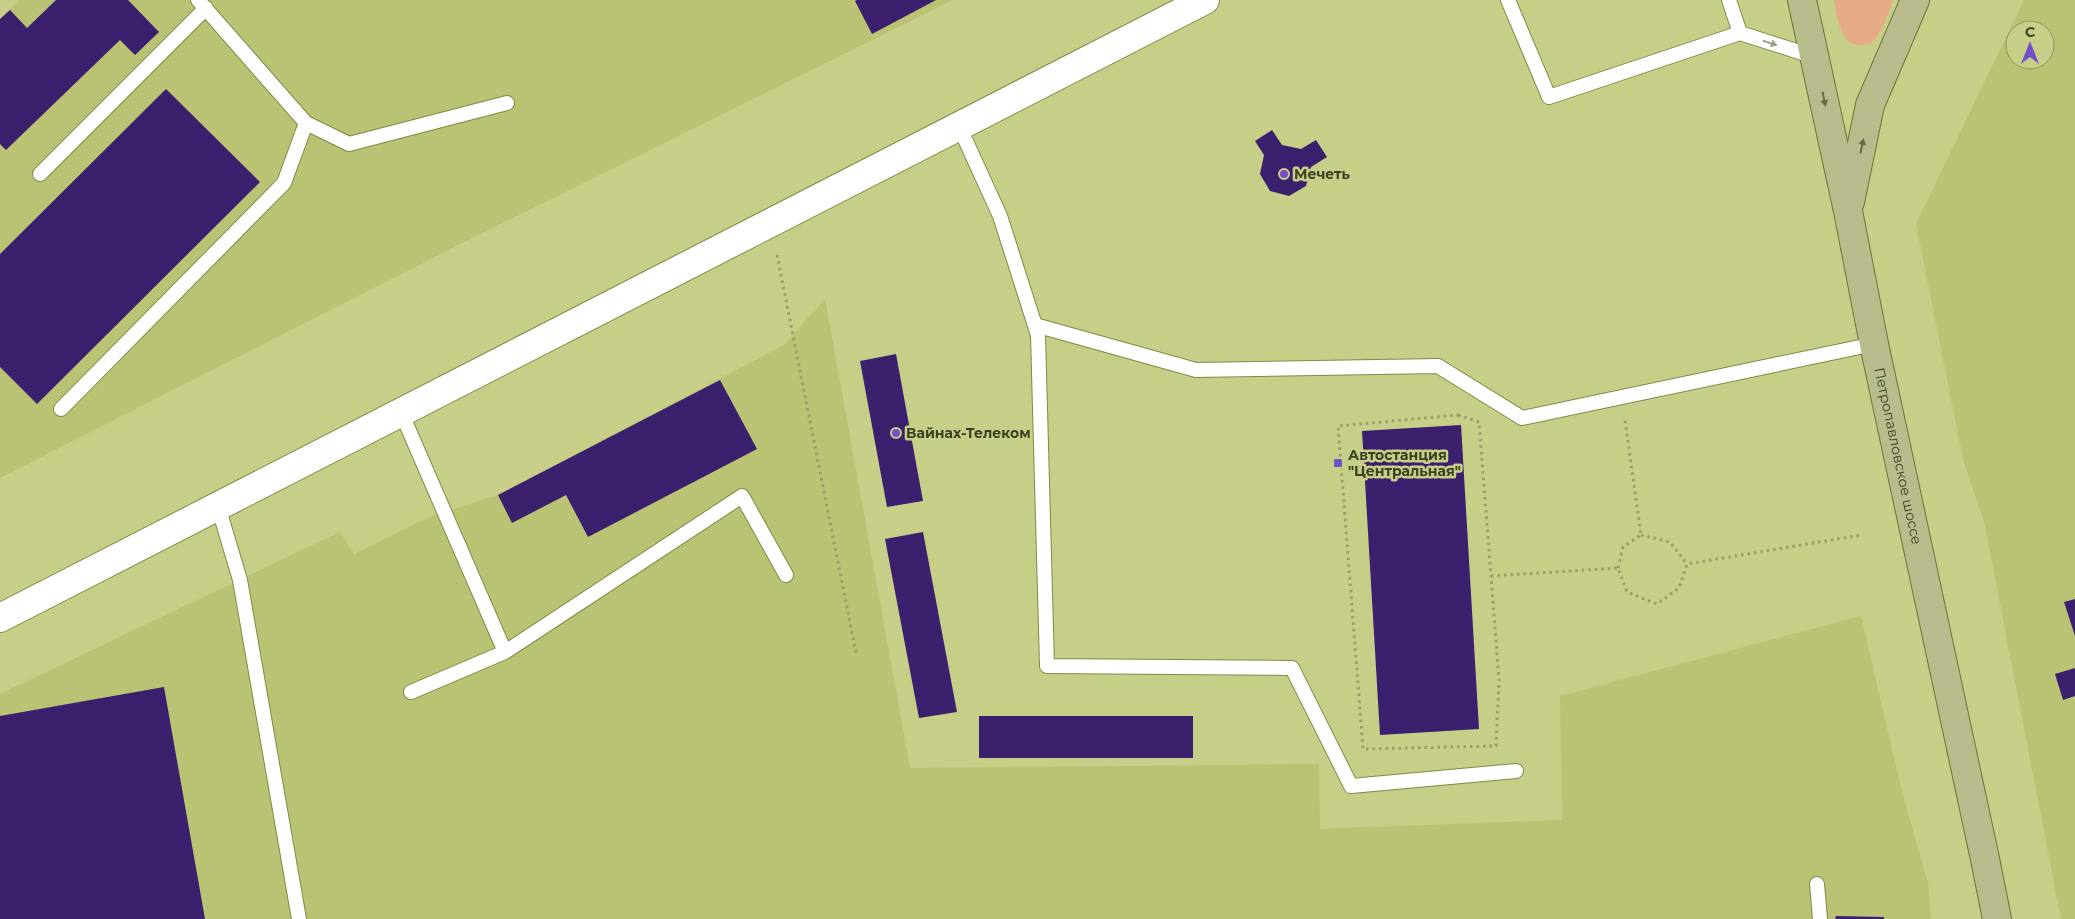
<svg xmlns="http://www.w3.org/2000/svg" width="2075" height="919" font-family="Montserrat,sans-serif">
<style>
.built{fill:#bac273;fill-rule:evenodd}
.green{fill:#e6aa84}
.building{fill:#3a206d}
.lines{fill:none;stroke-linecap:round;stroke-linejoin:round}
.lane-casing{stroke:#838944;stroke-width:16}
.street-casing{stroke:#838944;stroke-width:30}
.primary-casing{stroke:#6e7435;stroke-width:30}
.path{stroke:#989e66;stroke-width:3;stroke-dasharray:2.5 4;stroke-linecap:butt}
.lane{stroke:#fff;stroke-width:14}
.street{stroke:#fff;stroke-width:28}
.primary{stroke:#b8bc8c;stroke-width:28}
.oneway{fill:#9e9f90}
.oneway2{fill:#676b47}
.poi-dot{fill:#744fc8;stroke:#c6ce88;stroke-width:2}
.labels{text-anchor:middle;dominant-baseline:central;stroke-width:5;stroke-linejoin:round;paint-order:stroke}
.poi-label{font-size:14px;font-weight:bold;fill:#3c3f22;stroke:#c6ce88;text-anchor:start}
.street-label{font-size:14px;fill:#3c3f22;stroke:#c6ce88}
</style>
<rect width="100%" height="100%" fill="#c6ce88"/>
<path class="built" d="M19 0H953L460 244 0 478V19Z
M2024 0H2075V919H2061L1984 521 1963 459 1916 224ZM2015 30H2045V60H2015Z
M825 299 910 768 1319 764 1320 829 1562 820 1560 696 1861 616 1902 792 1928 883 1931 919H9L0 862V694L340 532 354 554 426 518 498 495 784 345Z"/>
<path class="green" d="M1834 0H1893C1888 13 1883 32 1872 42 1870 44 1865 45 1861 45 1840 48 1837 14 1834 0Z"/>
<path class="building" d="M56 0H128L159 32 135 55 120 40 6 150 0 144V19L10 10 27 28Z
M857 0H936L872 34 855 1Z
M166 89 260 182 37 404 0 367V254Z
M1272 130 1282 145 1301 149 1316 140 1327 157 1311 167 1306 186 1289 196 1270 191 1260 174 1264 155 1255 141Z
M896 354 923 501 887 507 860 361Z
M720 380 757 449 588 537 566 495 512 523 498 495Z
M1461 425 1479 729 1380 735 1362 431Z
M923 532 957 712 919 718 885 539Z
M2075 599V636L2064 602Z
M2075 668V696L2063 700 2055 674Z
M164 687 205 919H0V716Z
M979 716H1193V758H979Z
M1836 916 1884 917V919H1835Z"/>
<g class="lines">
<g class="lane-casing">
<path id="lane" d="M198 0 306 123 349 144 507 103
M1508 0 1549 97 1740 33
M1729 0 1740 33 1815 57
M959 126 1000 216 1038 335 1047 666 1292 668 1351 786 1516 771
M40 174 206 8
M1035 325 1196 370 1438 366 1522 418 1874 344
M61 409 284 183 306 123
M401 412 505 652
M218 506 240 580 299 919
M411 692 505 652 742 496 786 575
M1817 884 1820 919"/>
</g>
<g class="street-casing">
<path id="street" d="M0 618 1205 0"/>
</g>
<g class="primary-casing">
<g id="primary">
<path id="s1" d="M1802 0 1848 211 1874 344 1985 859 1997 919"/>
<path d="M1850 202 1870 105 1915 0"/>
</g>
</g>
<path class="path" d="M777 255 856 653
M1458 415 1479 422 1499 680 1496 746 1363 749 1338 426Z
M1641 535 1670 542 1687 564
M1618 568 1623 547 1641 535 1625 420
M1491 576 1618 568 1627 592 1657 604 1679 588 1687 564 1861 535"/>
<use href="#lane" class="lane"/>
<use href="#street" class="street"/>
<use href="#primary" class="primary"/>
</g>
<defs><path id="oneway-solid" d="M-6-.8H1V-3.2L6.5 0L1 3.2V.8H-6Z" transform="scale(1.25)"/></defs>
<use class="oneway" href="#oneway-solid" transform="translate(1770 43) rotate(18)"/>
<g class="oneway2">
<use href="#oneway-solid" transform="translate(1824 99) rotate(78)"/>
<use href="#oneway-solid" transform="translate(1862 146) rotate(-78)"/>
</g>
<g class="poi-dot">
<circle cx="1284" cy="174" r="5"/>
<circle cx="896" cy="433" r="5"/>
<rect x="1333" y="458" width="10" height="10" rx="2.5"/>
</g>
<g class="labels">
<g class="poi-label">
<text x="1294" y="174">Мечеть</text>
<text x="906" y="433">Вайнах-Телеком</text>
<text x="1348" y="455">Автостанция<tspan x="1348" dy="16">"Центральная"</tspan></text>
</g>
<g class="street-label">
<text stroke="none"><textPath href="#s1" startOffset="466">Петропавловское шоссе</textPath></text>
</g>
</g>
<g transform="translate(2030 45)"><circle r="24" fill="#c6ce88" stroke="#8f955f"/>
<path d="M0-4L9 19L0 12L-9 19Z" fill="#744fc8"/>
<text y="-8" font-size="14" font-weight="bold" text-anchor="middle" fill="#3c3f22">С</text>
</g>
</svg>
